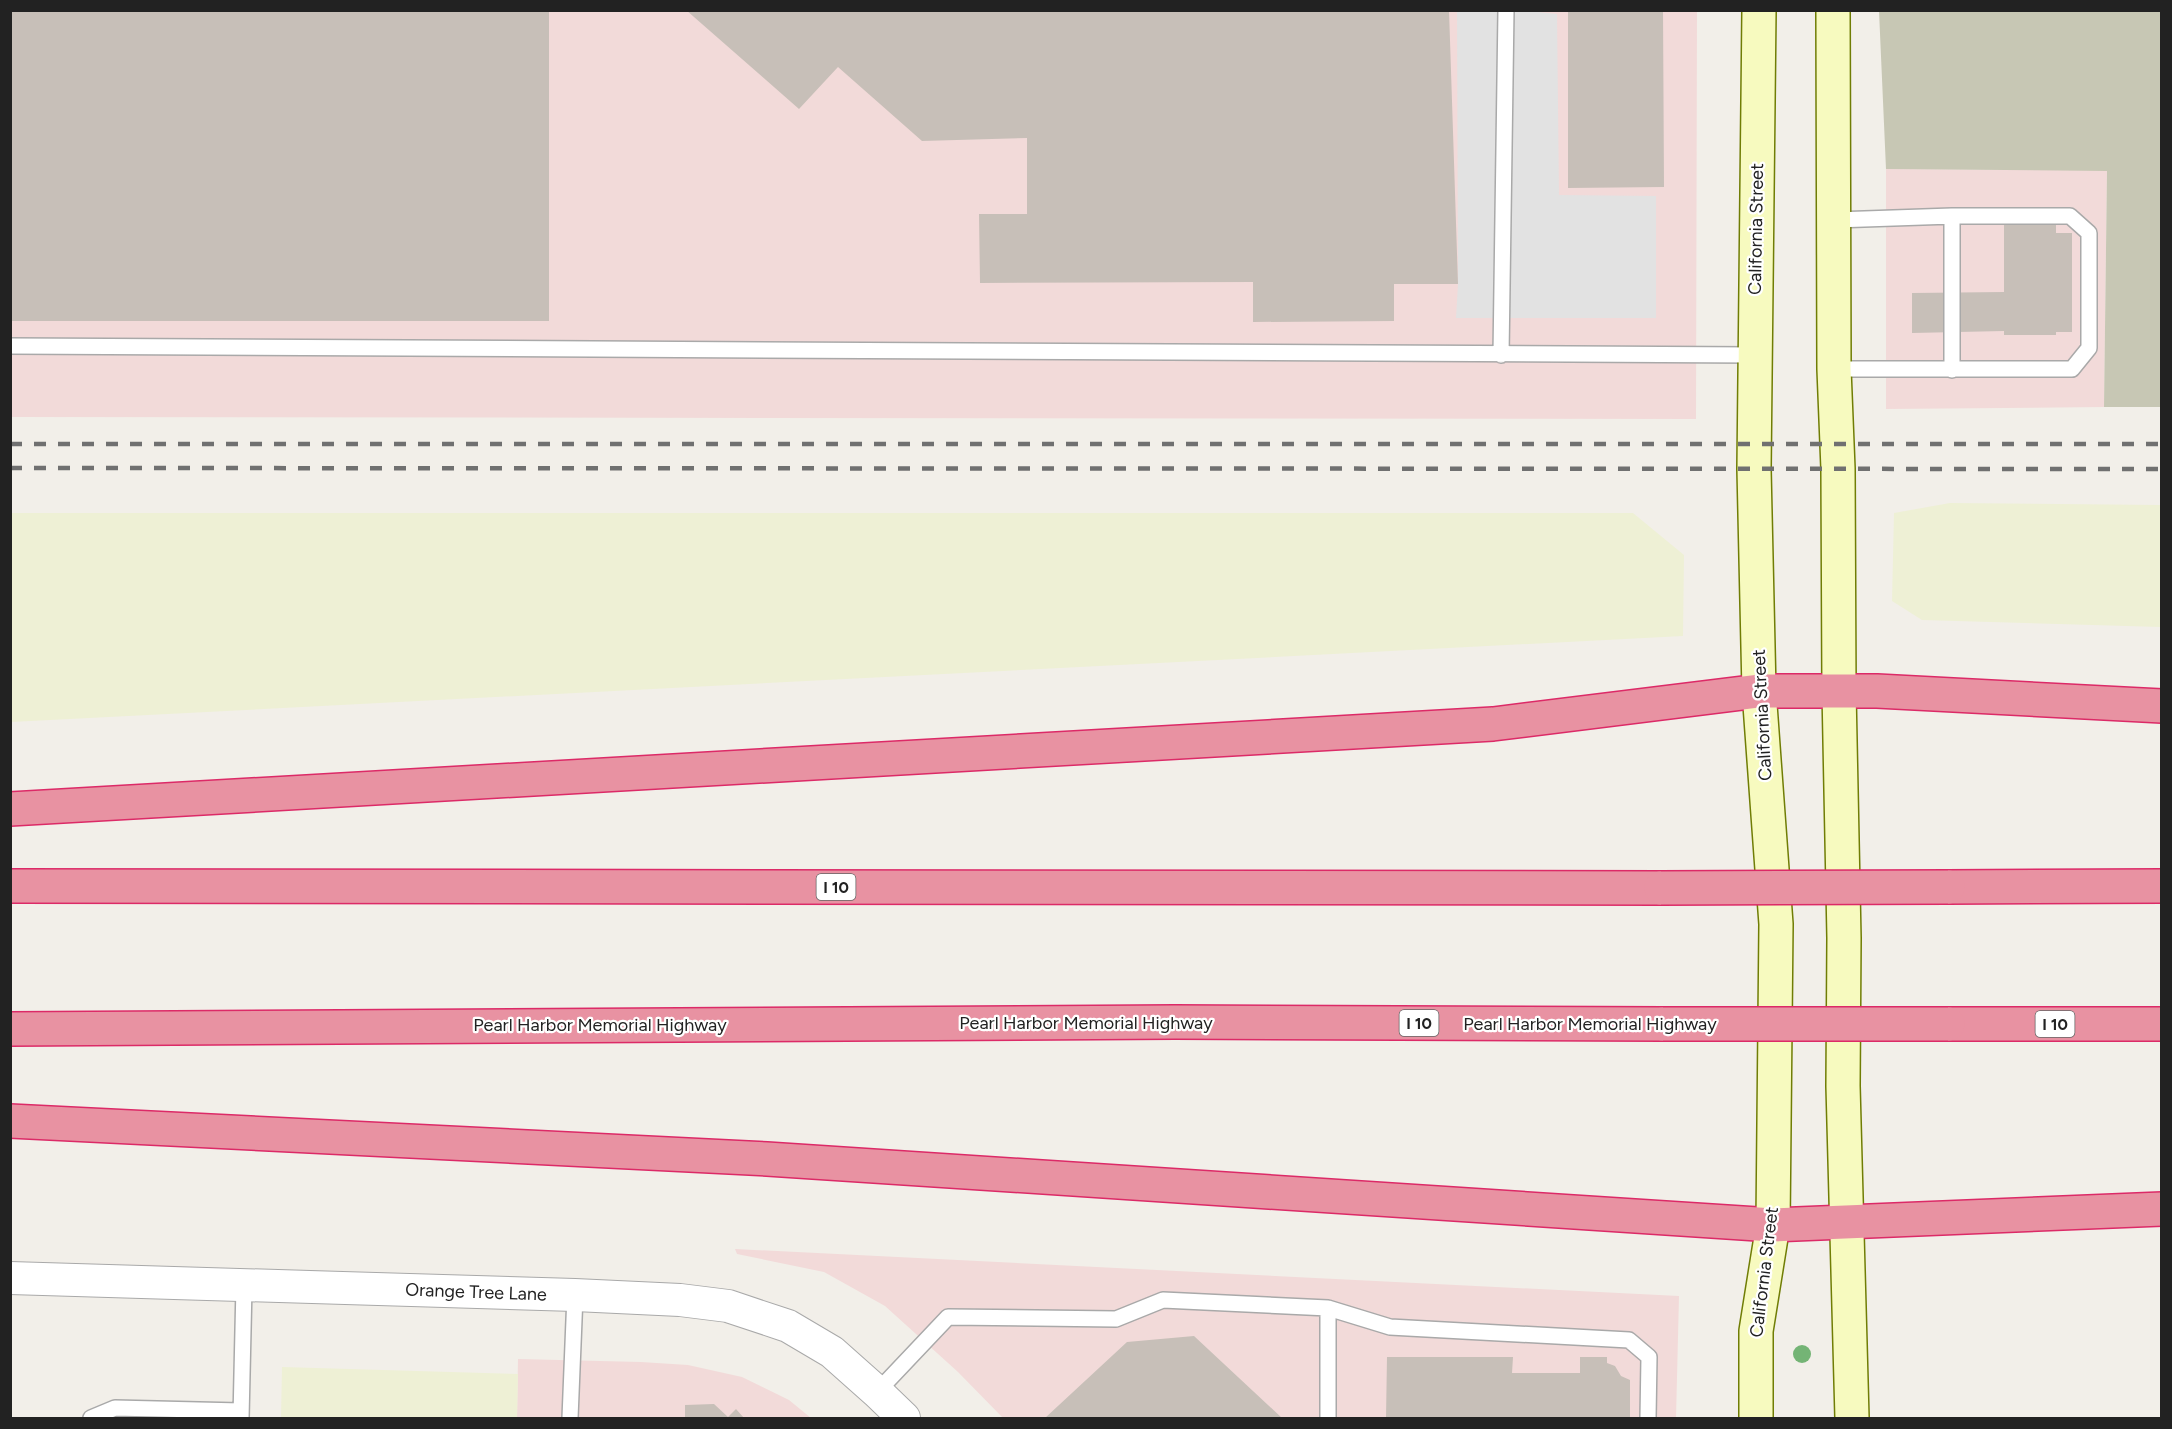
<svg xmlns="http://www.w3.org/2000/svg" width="2172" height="1429" font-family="Figtree,sans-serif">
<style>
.commercial{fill:#f2dad9}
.construction{fill:#c7c7b4}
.farmland{fill:#eef0d5}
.parking{fill:#e2e2e2}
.building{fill:#c7bfb8}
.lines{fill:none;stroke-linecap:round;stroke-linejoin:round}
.lane-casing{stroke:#a9a9a9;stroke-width:18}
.street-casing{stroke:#a9a9a9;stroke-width:34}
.secondary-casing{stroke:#707d05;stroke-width:36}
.highway-casing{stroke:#dc2a67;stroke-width:36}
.lane{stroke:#fff;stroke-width:15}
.street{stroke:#fff;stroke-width:32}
.secondary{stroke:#f7fabf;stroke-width:33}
.highway{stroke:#e892a2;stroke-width:33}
.rail{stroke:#707070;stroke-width:4.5;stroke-dasharray:12 12;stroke-linecap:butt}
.highway-bridge-casing{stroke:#dc2a67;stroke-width:36;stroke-linecap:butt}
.highway-bridge{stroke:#e892a2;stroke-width:33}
.tree{fill:#74b475}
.labels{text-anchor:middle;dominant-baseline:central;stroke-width:4.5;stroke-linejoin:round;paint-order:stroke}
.shield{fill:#fff;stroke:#646464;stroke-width:1.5}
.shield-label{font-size:16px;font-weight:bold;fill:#222}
.street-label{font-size:18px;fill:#222;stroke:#fff}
</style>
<rect width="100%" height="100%" fill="#f2efe9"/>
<path class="commercial" d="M11 11H1697L1696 419 11 417Z
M1886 169 2107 170 2104 407 1886 409Z
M735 1249 1679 1296 1676 1418H1003L958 1372 885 1306 824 1272 737 1254Z
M518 1359 641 1362 688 1365 742 1377 789 1400 811 1418H517Z"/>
<path class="construction" d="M1879 11H2161V407H2104L2107 171 1886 169Z"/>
<path class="farmland" d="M1950 503 2161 505V627L1922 620 1892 601 1894 513Z
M11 513H1633L1684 555 1683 636 11 722Z
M282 1367 518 1374 517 1418H281Z"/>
<path class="parking" d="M1518 10 1557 14 1559 195 1656 196V318H1456L1458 284 1457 11Z"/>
<path class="building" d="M10 10H549V321H10Z
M686 10H1449L1458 284H1394V321L1253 322V282L980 283 979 214H1027V138L922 141 838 67 799 109Z
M1568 10H1663L1664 187 1568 188Z
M2004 225H2056V233H2072V332H2056V335H2004V331L1912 333V293L2004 292Z
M1194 1336 1282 1418H1045L1127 1342Z
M1387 1357H1513L1512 1373H1580V1357H1607V1363L1615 1366 1621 1376 1630 1380V1418H1386Z
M714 1404 728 1417 736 1409 744 1418H685V1405Z"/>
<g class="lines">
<g class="lane-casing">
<path id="lane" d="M1952 216V370
M10 346 1754 355
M1501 355 1506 10
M1834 369H2072L2089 348V233L2070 216H1952L1835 220
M1328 1308 1390 1327 1629 1340 1649 1357 1648 1418
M877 1392 948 1317 1116 1319 1163 1300 1328 1308V1418
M91 1418 115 1408 241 1411
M241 1418 244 1286
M570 1418 575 1295"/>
</g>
<g class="street-casing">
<path id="street" d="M10 1278 575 1295 680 1300 728 1306 788 1326 832 1352 877 1392 904 1418"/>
</g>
<g class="secondary-casing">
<path id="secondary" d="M1833 10 1834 369 1838 469 1839 691 1844 938 1843 1086 1852 1418
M1756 1418V1331L1773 1225 1776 924 1759 691 1754 469 1759 10"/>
</g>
<g class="highway-casing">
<path id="highway" d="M10 809 1493 724 1759 691H1877L2162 706
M10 886 1661 888
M1948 887 2162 886
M1948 1024H2162
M10 1029 1175 1022 1663 1024
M10 1121 767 1159 1773 1225 2162 1209"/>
</g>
<use href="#lane" class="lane"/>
<use href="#street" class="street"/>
<use href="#secondary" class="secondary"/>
<use href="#highway" class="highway"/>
<path class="rail" d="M10 444H2162
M10 468 2162 469"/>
<g class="highway-bridge-casing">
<path id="highway-bridge" d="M1661 888 1948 887
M1663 1024H1948"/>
</g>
<use href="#highway-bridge" class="highway-bridge"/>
</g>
<circle class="tree" cx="1802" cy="1354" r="9"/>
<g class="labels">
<g class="shield">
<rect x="816.5" y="874" width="39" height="26" rx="4.5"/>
<rect x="1399.5" y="1010" width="39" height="26" rx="4.5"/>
<rect x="2035.5" y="1011" width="39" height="26" rx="4.5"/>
</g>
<g class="shield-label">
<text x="836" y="887">I 10</text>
<text x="1419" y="1023">I 10</text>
<text x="2055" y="1024">I 10</text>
</g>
<g class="street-label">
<text transform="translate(1756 229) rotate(-89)">California Street</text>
<text transform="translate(1762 715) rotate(-93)">California Street</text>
<text x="1086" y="1023">Pearl Harbor Memorial Highway</text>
<text x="1590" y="1024">Pearl Harbor Memorial Highway</text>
<text x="600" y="1025">Pearl Harbor Memorial Highway</text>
<text transform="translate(1764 1272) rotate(-83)">California Street</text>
<text transform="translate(476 1292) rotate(2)">Orange Tree Lane</text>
</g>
</g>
<rect width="2172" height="1429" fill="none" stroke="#222222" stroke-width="24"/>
</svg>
